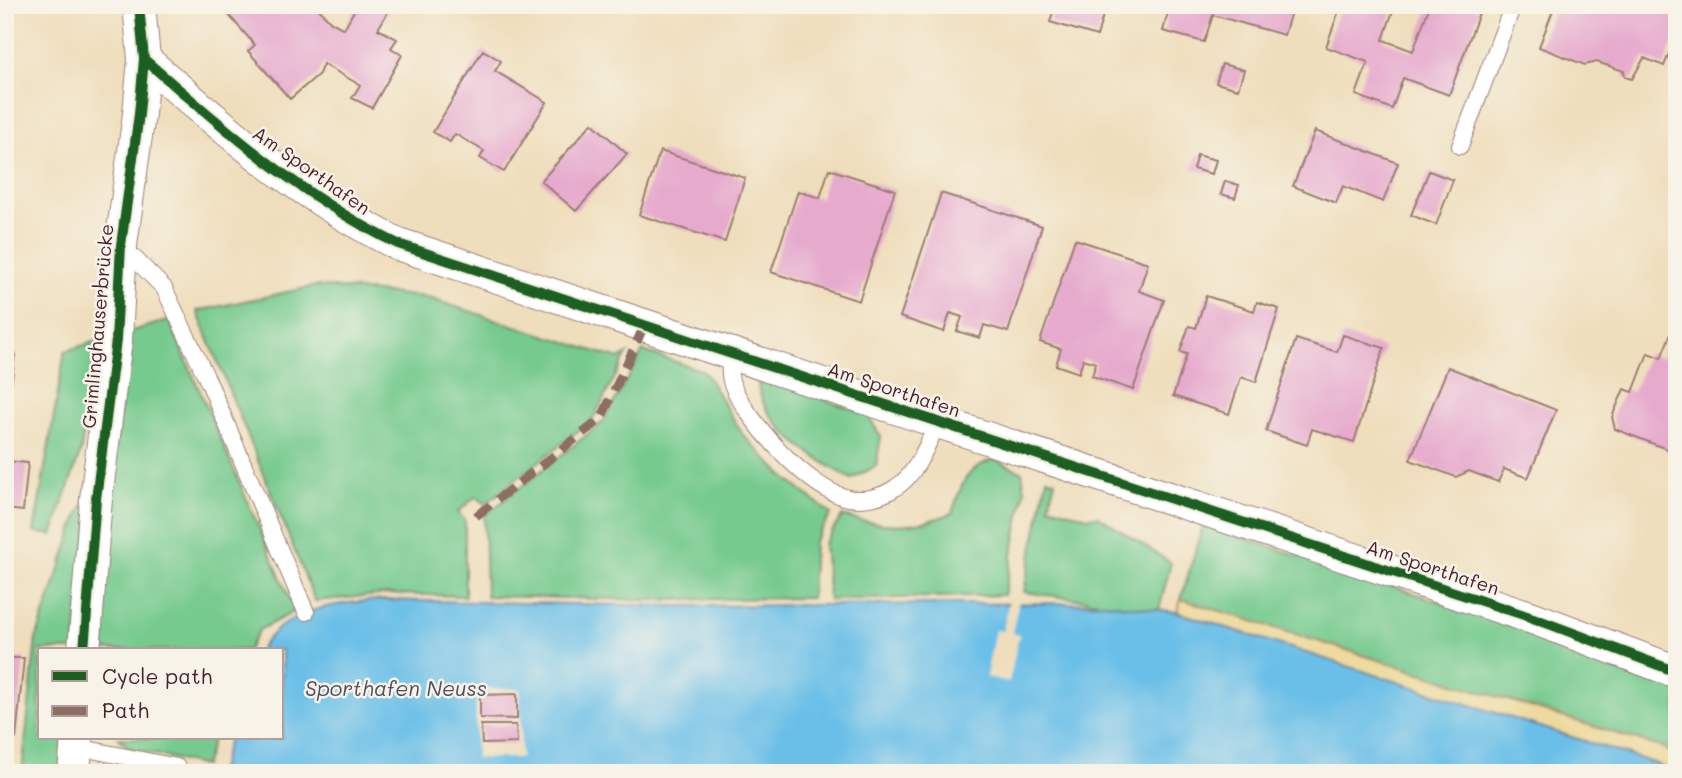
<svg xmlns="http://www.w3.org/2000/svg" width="1682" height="778" font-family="Mali,sans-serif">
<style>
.green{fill:#76ca8e;stroke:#60745c;stroke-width:2}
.sand{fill:#eeda9e;stroke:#9c7c64;stroke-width:2}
.water{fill:#6bbfe8;stroke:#5a6f8a;stroke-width:2}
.pier{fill:#efdebc}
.building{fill:#e6aacd}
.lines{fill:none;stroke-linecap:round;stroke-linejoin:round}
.lane-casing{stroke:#9c7e74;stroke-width:18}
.street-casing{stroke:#9c7e74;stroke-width:34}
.lane{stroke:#fff;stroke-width:16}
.street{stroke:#fff;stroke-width:32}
.quiet{stroke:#8d6e63;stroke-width:9;stroke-dasharray:18 9;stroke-linecap:butt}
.cycleway-casing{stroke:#f7f3e8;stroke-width:15}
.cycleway{stroke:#1b5e20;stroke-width:10}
.labels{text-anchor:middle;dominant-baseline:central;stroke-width:5;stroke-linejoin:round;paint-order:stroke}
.street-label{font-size:19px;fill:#4a1f2b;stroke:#f7f3e8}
.water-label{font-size:21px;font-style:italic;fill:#544f64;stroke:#f7f3e8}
</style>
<rect width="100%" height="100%" fill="#f7f3e8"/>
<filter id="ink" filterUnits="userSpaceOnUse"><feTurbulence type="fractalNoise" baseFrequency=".0143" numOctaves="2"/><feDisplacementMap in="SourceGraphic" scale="14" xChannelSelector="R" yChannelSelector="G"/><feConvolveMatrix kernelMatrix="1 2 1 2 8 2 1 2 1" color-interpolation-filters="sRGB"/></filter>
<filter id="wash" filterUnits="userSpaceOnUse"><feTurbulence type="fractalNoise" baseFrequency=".00686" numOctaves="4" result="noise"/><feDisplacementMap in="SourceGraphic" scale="28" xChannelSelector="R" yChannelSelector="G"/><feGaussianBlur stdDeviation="1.57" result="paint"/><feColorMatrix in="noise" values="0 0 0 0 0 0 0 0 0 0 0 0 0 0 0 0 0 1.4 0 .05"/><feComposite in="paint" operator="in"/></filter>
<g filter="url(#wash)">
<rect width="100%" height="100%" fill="#efdebc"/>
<path class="green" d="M316 286 425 297 619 359 627 354 593 419 485 504 476 496 458 512 465 521V596L388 594 315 601 197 311Z
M169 320 295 611 259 630 248 650H93L129 332Z
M98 341 81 450 52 535 34 532 65 351Z
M643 351 704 371 743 435 783 476 831 514 814 541 811 598 649 600 486 596 484 516 603 422Z
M766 380 867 414 881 437 876 466 851 479C816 459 764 427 758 385Z
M994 459 1022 472 1025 490 1004 595 829 600 824 544 842 516C880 527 915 529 952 513 962 484 964 469 994 459Z
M1047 478 1055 481 1049 506 1088 517 1098 516 1171 563 1159 610 1024 592Z
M92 488 74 650H40V738H64L60 773H22L36 639 78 516Z
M1203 525 1512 625 1677 687V756L1663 748 1181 599Z
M118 738H213L204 766 129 748Z"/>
<path class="sand" d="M1181 599 1663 748 1677 756V773L1177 612Z"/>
<path class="water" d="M377 600 675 606 1104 603 1177 612 1654 763 1674 773H219L229 738H282V650H260C284 609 334 604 377 600Z"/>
<path class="pier" d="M1009 600H1019L1012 633 1019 635 1009 682 986 677 995 630 1003 631Z
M476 688 520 689 521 758H476Z"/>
<g id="blocks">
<path class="building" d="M220 5H315L331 22 344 29 357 5H380L389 10 378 29 397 39 391 48 402 55 372 108 352 98 360 85 323 64 319 74 290 99 248 51 255 45Z
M1055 5H1106L1097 36 1050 22Z
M1170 5H1199L1214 11 1215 5H1293L1284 35 1213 15 1204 42 1163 31Z
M1341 5H1395L1383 40 1413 51 1430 5H1467L1480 10 1449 95 1403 78 1392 109 1356 95 1368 62 1326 47Z
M1555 5H1677V33L1664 66 1644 58 1632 79 1625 77 1624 71 1597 62 1585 65 1539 47Z
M483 50 501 61 495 71 547 102 504 172 480 158 484 151 455 134 450 142 433 132Z
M1222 64 1244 70 1238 89 1216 83Z
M592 123 627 154 576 211 541 181Z
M1315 131 1398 163 1383 202 1343 186 1336 203 1293 186Z
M660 151 745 178 725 242 639 215Z
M1197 155 1216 160 1212 174 1193 169Z
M829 169 895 190 859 301 771 272 798 191 820 198Z
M1429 171 1453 180 1436 225 1411 215Z
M1225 181 1239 185 1235 198 1221 194Z
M941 193 1042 226 1008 332 984 325 980 338 957 331 962 317 950 313 944 332 900 317Z
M1075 239 1148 263 1139 291 1164 300 1133 390 1092 376 1096 363 1083 359 1079 373 1056 365 1061 349 1040 342Z
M1206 296 1254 311 1257 302 1279 309 1256 382 1241 377 1229 414 1173 396 1187 354 1180 352 1189 326 1196 328Z
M1673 328 1677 329V453L1615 429 1612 417 1624 389 1633 392 1648 353 1661 358Z
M1343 335 1384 348 1354 442 1312 429 1307 445 1266 431 1296 339 1337 352Z
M5 352 15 353 7 421H5Z
M1448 367 1556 410 1528 478 1504 469 1498 482 1469 471 1456 477 1410 460Z
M5 461 28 463 23 511 5 509Z
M5 658H24L16 738 5 737Z
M517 694V719L480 718V695Z
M481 725H516L517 743 482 744Z"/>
</g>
</g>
<g filter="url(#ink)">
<use href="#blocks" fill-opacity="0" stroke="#9c7e74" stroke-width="2"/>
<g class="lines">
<g class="lane-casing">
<path id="lane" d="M1460 146 1513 5
M123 247 164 288 210 385 306 612
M730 352C730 362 728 374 732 384 746 420 809 490 848 498 864 501 882 497 895 488 917 474 927 445 938 422
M77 747 177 767"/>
</g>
<g class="street-casing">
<path id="street" d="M144 59C223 128 303 198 398 244L1533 618 1677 672
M84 650 96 499 116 340 121 245 139 114 144 59 139 5
M74 773 77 738"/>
</g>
<use href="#lane" class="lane"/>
<use href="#street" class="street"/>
<path class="quiet" d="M476 516 601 419 645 324"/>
<g class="cycleway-casing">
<path id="cycleway" d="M144 59C223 128 303 198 398 244L1533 618 1677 672
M84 650 96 499 116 340 121 245 139 114 144 59 139 5"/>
</g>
<use href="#cycleway" class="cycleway"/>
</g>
</g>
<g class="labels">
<g class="street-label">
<text transform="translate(312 170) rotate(35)">Am Sporthafen</text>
<text transform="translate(97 326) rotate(-85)">Grimlinghauserbrücke</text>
<text transform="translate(894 389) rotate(18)">Am Sporthafen</text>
<text transform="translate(1433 567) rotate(18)">Am Sporthafen</text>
</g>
<g class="water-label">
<text x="396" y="687">Sporthafen Neuss</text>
</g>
</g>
<rect width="1682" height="778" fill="none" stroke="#f7f3e8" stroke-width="28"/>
<rect x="38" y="648" width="245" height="91" fill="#f7f3e8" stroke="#b29e9c" stroke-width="2"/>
<rect x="52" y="671" width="35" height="10" fill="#1b5e20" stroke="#b29e9c" stroke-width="2"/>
<text x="102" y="684" font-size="21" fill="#4a1f2b">Cycle path</text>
<rect x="52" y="706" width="35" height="10" fill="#8d6e63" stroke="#b29e9c" stroke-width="2"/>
<text x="102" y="718" font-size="21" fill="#4a1f2b">Path</text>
</svg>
